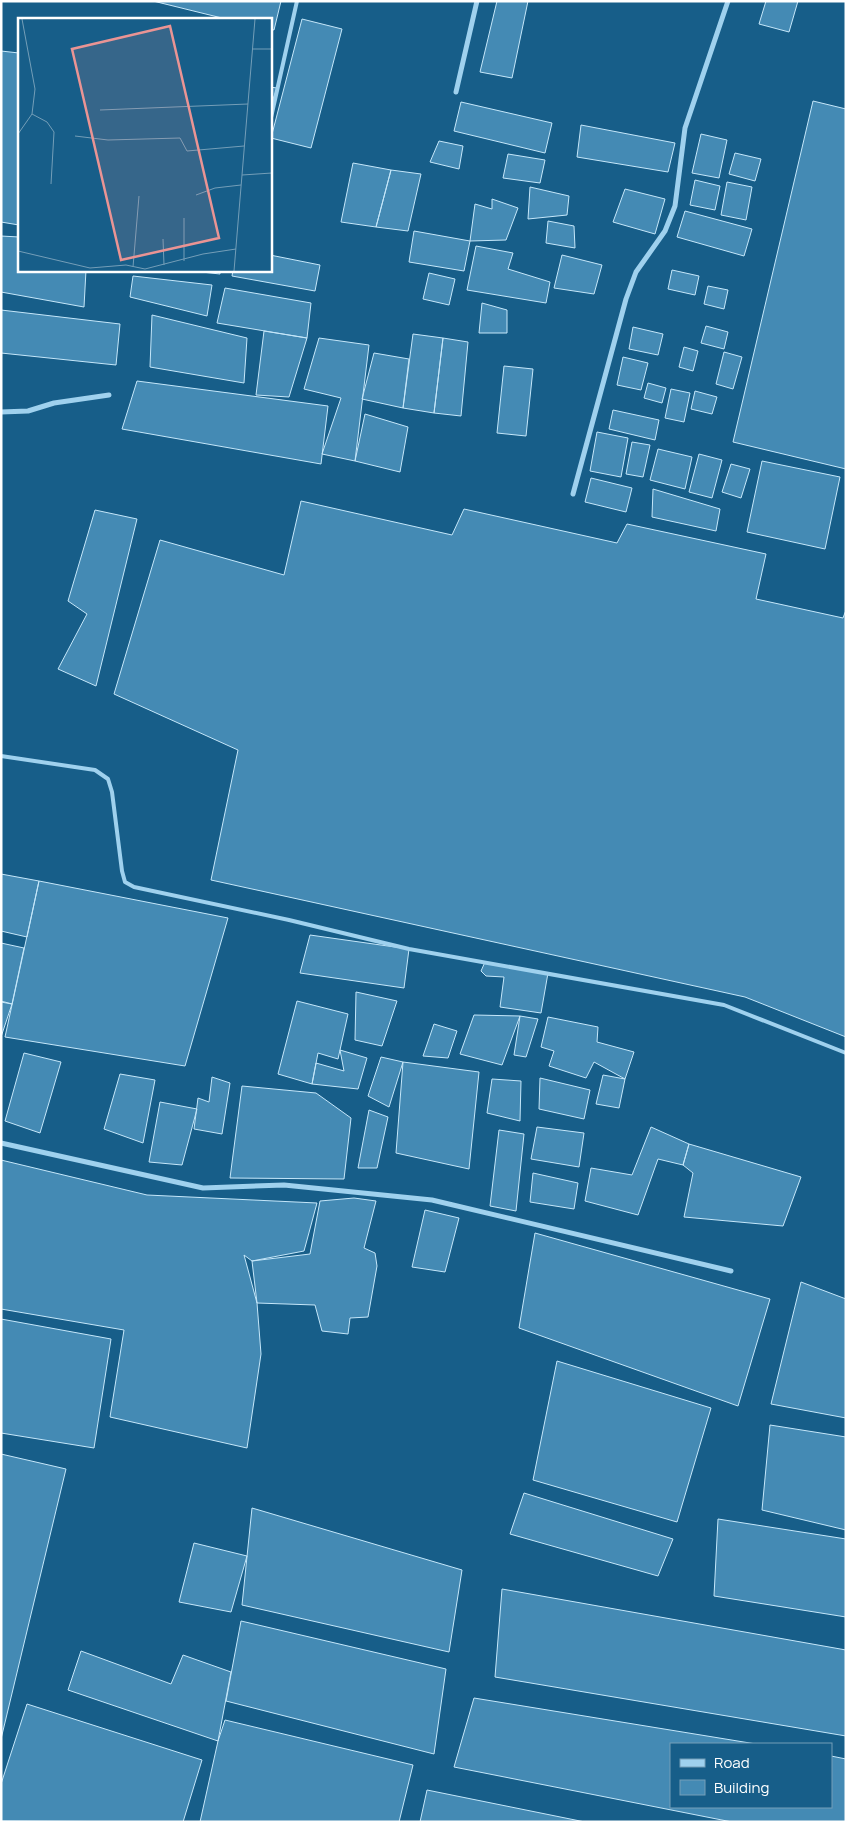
<svg xmlns="http://www.w3.org/2000/svg" width="847" height="1823" font-family="Manrope,sans-serif">
<style>
.building{fill:#448ab4;stroke:#c5e7fa}
.lines{fill:none;stroke-linecap:round;stroke-linejoin:round}
.lane{stroke:#9fd1ee;stroke-width:4}
.street{stroke:#9fd1ee;stroke-width:5}
.inset-road{fill:none;stroke:#749eb8;stroke-width:1}
.view{fill:#ea9494;fill-opacity:0.15;stroke:#ea9494;stroke-width:2.5}
.inset-edge{fill:none;stroke:#fff;stroke-width:2.5}
</style>
<rect width="100%" height="100%" fill="#175e89"/>
<path class="building" d="M153 1H281L274 30 270 29V19H226Z
M497 1H528L512 78 480 72Z
M766 1H798L789 32 759 24Z
M302 19 342 29 311 148 271 138Z
M1 51 19 53V225L1 222Z
M270 87 277 88 270 108Z
M813 101 846 109V469L733 442Z
M461 102 552 123 545 153 454 131Z
M581 125 675 143 668 172 577 157Z
M701 134 727 140 719 178 692 173Z
M439 141 463 146 459 169 430 162Z
M735 153 761 159 755 181 729 174Z
M508 154 545 160 540 183 503 178Z
M353 163 391 170 376 227 341 222Z
M391 170 421 174 408 231 376 227Z
M695 180 720 186 715 210 690 205Z
M727 182 752 187 746 220 721 215Z
M530 187 569 196 567 215 528 219Z
M625 189 665 199 655 234 613 222Z
M492 199 518 208 506 240 470 241 475 204 492 209Z
M685 211 752 229 744 256 677 237Z
M548 221 574 226 575 248 546 243Z
M414 231 470 241 464 271 409 262Z
M1 236 19 237V270H86L84 307 1 292Z
M476 246 513 253 508 269 550 282 546 303 467 290Z
M270 255 320 265 315 291 232 276 233 270H270Z
M562 255 602 265 594 294 554 288Z
M183 270H220V274Z
M672 270 699 276 695 295 668 289Z
M429 273 455 279 449 305 423 299Z
M133 276 212 285 207 316 130 297Z
M708 286 728 290 724 309 704 304Z
M225 288 311 303 307 338 217 323Z
M482 303 507 310V333H479Z
M1 310 120 324 116 365 1 353Z
M152 315 247 338 244 383 150 367Z
M706 326 728 332 724 349 701 343Z
M633 327 663 334 658 355 629 349Z
M264 331 307 338 289 397 256 395Z
M413 334 443 338 434 413 403 408Z
M319 338 369 345 355 461 322 454 341 398 304 389Z
M443 338 468 342 461 416 434 413Z
M684 347 698 351 693 371 679 367Z
M724 352 742 357 733 389 716 384Z
M374 353 409 359 403 408 362 399Z
M623 357 648 363 641 390 617 385Z
M504 366 533 369 526 436 497 433Z
M137 381 328 406 321 464 122 429Z
M648 383 666 388 662 403 644 398Z
M671 389 690 393 684 422 665 418Z
M695 391 717 397 712 414 691 409Z
M613 410 659 420 655 440 609 429Z
M365 414 408 427 400 472 355 461Z
M597 432 628 438 621 477 590 471Z
M632 442 650 445 643 477 626 474Z
M658 449 692 457 685 489 650 480Z
M699 454 722 460 712 498 689 492Z
M762 461 840 477 825 549 747 532Z
M731 464 750 469 741 498 722 492Z
M591 478 632 488 626 512 585 502Z
M653 489 720 509 716 531 652 517Z
M301 501 452 535 464 509 617 543 627 524 766 554 756 599 843 618 846 610V1037L745 997 211 880 238 750 114 694 160 540 284 575Z
M95 510 137 519 96 686 58 669 87 614 68 601Z
M1 874 39 881 27 937 1 931Z
M39 881 228 918 185 1066 5 1037Z
M310 935 409 949 404 988 300 973Z
M1 943 24 948 12 1004 1 1001Z
M485 962 548 973 541 1013 500 1007 504 977 486 976 481 971Z
M356 992 397 1001 382 1046 355 1040Z
M297 1001 348 1014 338 1059 318 1053 312 1084 278 1074Z
M1 1002 12 1004 1 1037Z
M474 1015 520 1016 502 1065 460 1054Z
M520 1016 538 1019 526 1057 514 1055Z
M548 1017 598 1027 597 1042 634 1052 625 1079 594 1062 586 1078 549 1066 554 1051 541 1047Z
M434 1024 457 1031 448 1058 423 1056Z
M340 1050 367 1058 358 1089 312 1084 316 1063 344 1071Z
M24 1053 61 1062 40 1133 5 1121Z
M381 1057 403 1062 389 1107 368 1096Z
M403 1062 479 1072 469 1169 396 1153Z
M120 1074 155 1080 143 1143 104 1129Z
M603 1075 625 1079 619 1108 596 1104Z
M212 1077 230 1083 222 1134 194 1129 198 1098 209 1102Z
M540 1078 590 1090 584 1119 539 1109Z
M492 1079 521 1081 520 1121 487 1113Z
M242 1086 316 1093 351 1118 344 1179 230 1178Z
M160 1102 197 1109 182 1165 149 1162Z
M369 1110 388 1117 377 1168H358Z
M537 1127 584 1133 579 1167 531 1159Z
M651 1127 689 1144 683 1165 658 1159 638 1215 585 1201 591 1168 632 1175Z
M499 1130 524 1134 516 1211 490 1206Z
M689 1144 801 1177 783 1226 684 1217 693 1173 683 1165Z
M1 1160 147 1195 317 1203 304 1251 252 1261 244 1255 257 1303 261 1354 247 1448 110 1417 124 1330 1 1309Z
M533 1173 578 1183 574 1209 530 1202Z
M354 1198 376 1201 364 1248 375 1253 377 1266 368 1317 350 1318 348 1334 322 1331 315 1305 257 1303 252 1261 310 1254 320 1201Z
M425 1210 459 1218 445 1272 412 1267Z
M535 1233 770 1299 738 1406 519 1328Z
M801 1282 846 1299V1418L771 1404Z
M1 1319 111 1339 94 1448 1 1433Z
M557 1361 711 1408 677 1522 533 1480Z
M770 1425 846 1437V1530L762 1510Z
M1 1454 66 1469 1 1739Z
M524 1493 673 1539 658 1576 510 1534Z
M252 1508 462 1570 449 1652 242 1605Z
M718 1519 846 1539V1617L714 1596Z
M194 1543 247 1556 231 1612 179 1602Z
M502 1589 846 1650V1736L495 1677Z
M241 1621 446 1669 434 1754 226 1701Z
M81 1651 171 1684 183 1655 231 1672 218 1741 68 1690Z
M474 1698 756 1744H671V1807H831V1756L846 1759V1822H732L454 1767Z
M27 1704 202 1760 183 1822 1 1821V1784Z
M225 1720 413 1765 399 1822H200L218 1741Z
M427 1790 585 1822H420Z"/>
<g class="lines">
<path class="lane" d="M270 122 297 1
M1 756 95 770 108 779 112 792 122 871 125 882 134 887 289 920 409 949 724 1005 846 1053"/>
<path class="street" d="M456 92 477 1
M1 412 28 411 54 403 109 395
M573 494 626 299 636 272 665 231 675 206 685 128 728 1
M1 1143 203 1188 284 1185 432 1200 731 1271"/>
</g>
<g transform="translate(18 18)">
<rect width="254" height="254" fill="#175e89"/>
<path class="inset-road" d="M234 31H254M82 92 230 86M14 96 29 104 36 114 33 166M0 116 14 96 17 71 4 1M57 118 90 122 162 120 169 133 226 128M224 157 254 155M178 177 197 170 223 167M166 200V243M145 221 146 247M0 233 72 250 108 247 127 251 185 236 218 231M115 249 121 178M216 253 237 1"/>
<path class="view" d="M152 8 201 220 103 242 54 31Z"/>
<rect width="254" height="254" class="inset-edge"/>
</g>
<rect width="847" height="1823" fill="none" stroke="#ffffff" stroke-width="5"/>
<rect x="670" y="1743" width="162" height="65" fill="#175e89" stroke="#749eb8"/>
<rect x="680" y="1759" width="25" height="8" fill="#9fd1ee" stroke="#749eb8"/>
<text x="714" y="1768" font-size="15" fill="#ffffff">Road</text>
<rect x="680" y="1780" width="25" height="15" fill="#448ab4" stroke="#749eb8"/>
<text x="714" y="1793" font-size="15" fill="#ffffff">Building</text>
</svg>
